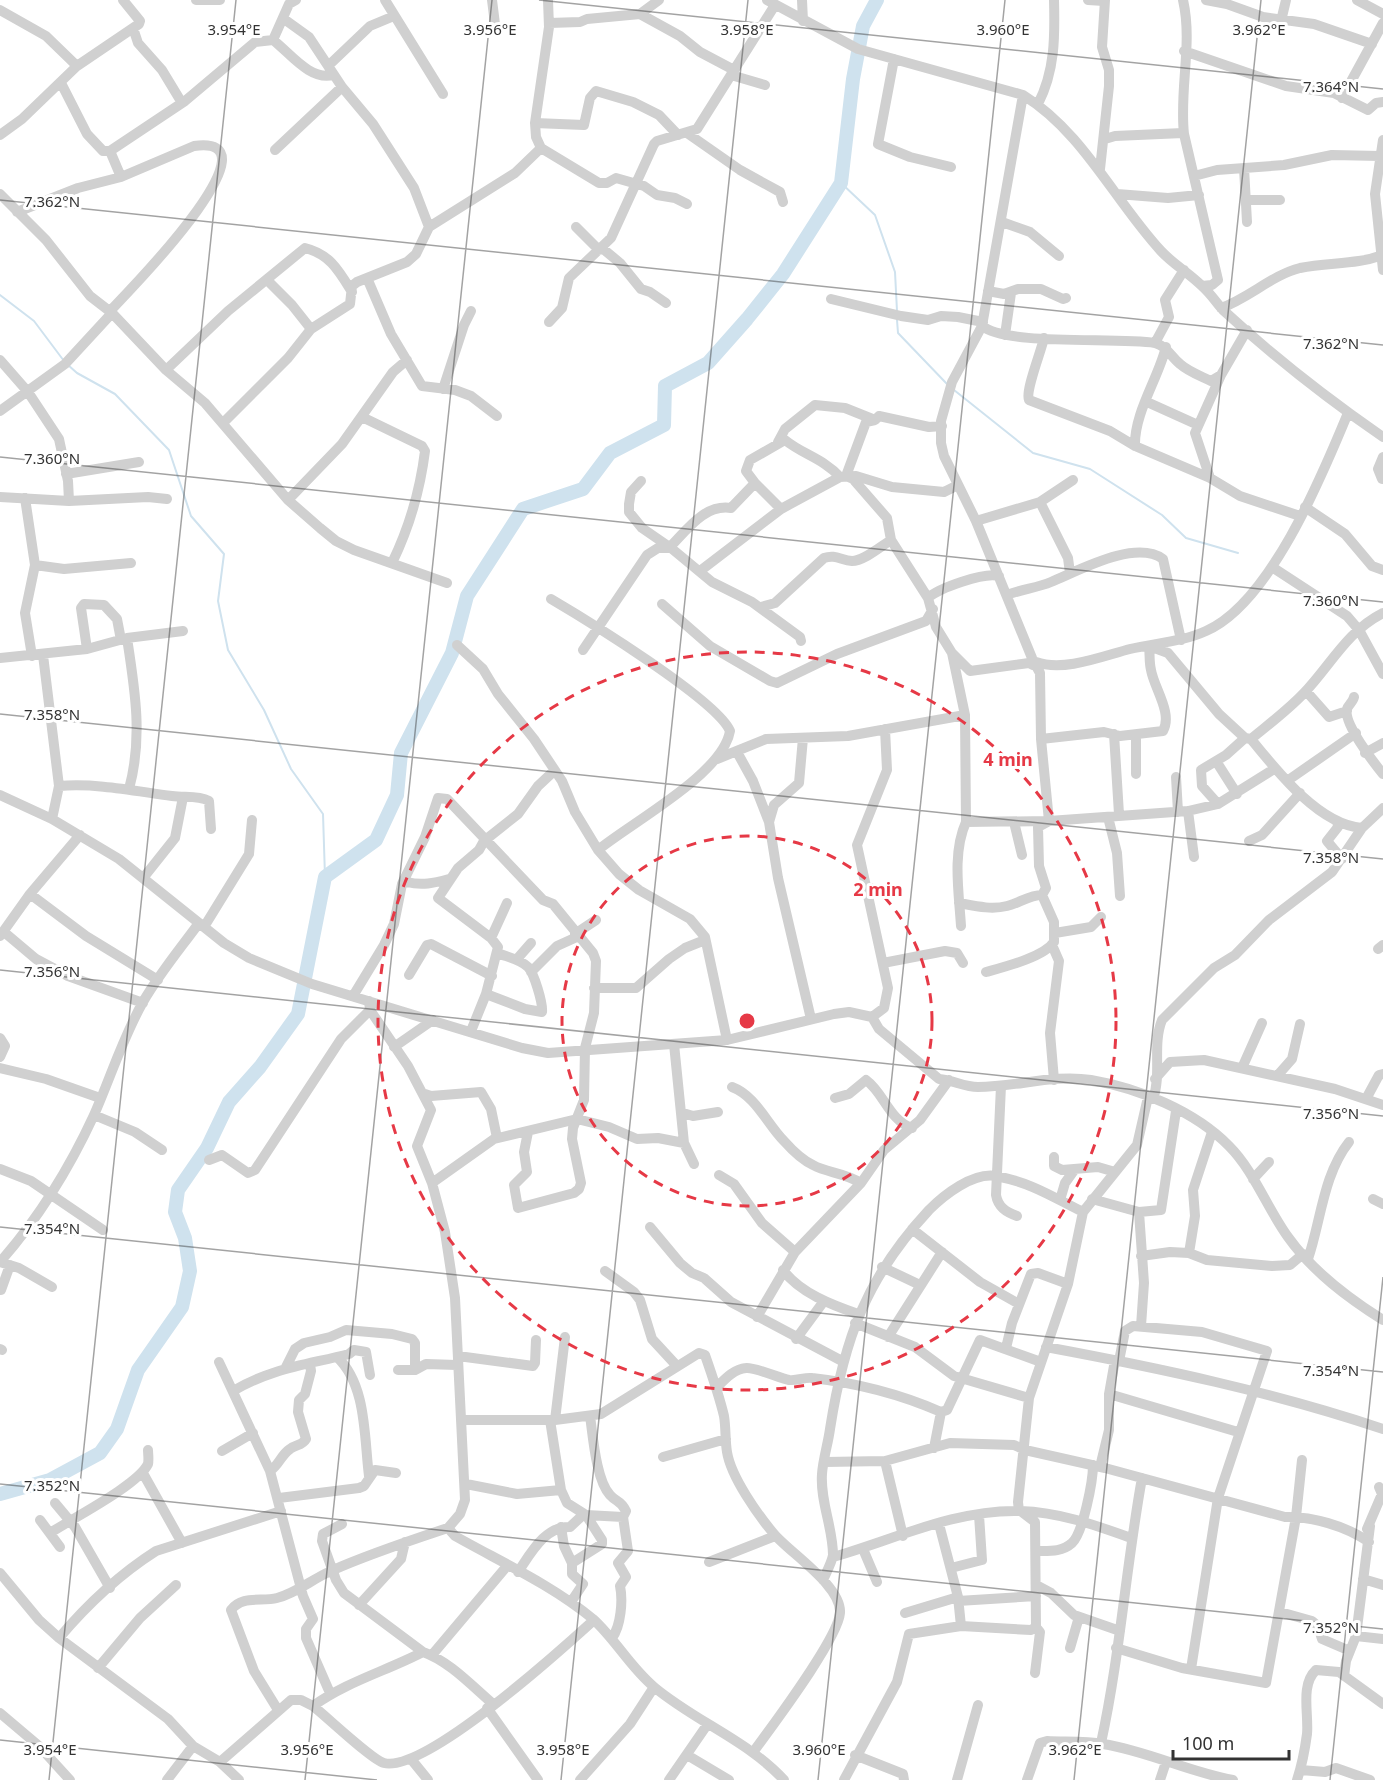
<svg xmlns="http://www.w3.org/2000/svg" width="1383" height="1780" font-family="'Noto Sans',sans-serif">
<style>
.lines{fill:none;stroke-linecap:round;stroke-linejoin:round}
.stream{stroke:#cfe2ee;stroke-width:2}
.river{stroke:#cfe2ee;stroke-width:14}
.minor{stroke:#d0d0d0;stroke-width:10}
.ticks{fill:none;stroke:#333;stroke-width:1.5;stroke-opacity:0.45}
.ring{fill:none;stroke:#e63946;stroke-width:3;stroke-dasharray:10 8}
.ticks-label{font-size:15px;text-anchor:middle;fill:#333;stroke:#fff;stroke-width:6;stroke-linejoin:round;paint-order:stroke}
.centre{fill:#e63946;stroke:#fff;stroke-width:3}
.ring-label{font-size:18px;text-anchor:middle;font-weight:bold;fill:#e63946;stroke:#fff;stroke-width:6;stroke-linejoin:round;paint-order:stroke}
</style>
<rect width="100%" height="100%" fill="#fff"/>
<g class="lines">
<path class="stream" d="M841 183 875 215 895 272 897 311
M0 295 34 321 64 361
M897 320 898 333 947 384
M68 365 77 373 115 394 169 450 191 516 224 554 218 601 228 650 264 710 291 769 323 814 325 877
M954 390 1033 453 1090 469 1162 515 1186 538 1238 553"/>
<path class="river" d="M0 1494 50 1480 100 1453 117 1429 138 1370 182 1307 190 1271 185 1238 175 1212 178 1190 207 1148 229 1102 260 1067 298 1014 325 877 376 840 397 795 401 753 452 653 467 596 523 509 583 489 610 453 664 425 665 386 708 363 747 319 783 274 841 183 853 79 863 26 877 0"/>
<path class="minor" d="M196 0H220
M385 0 443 94
M492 0 495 24
M548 0 549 27 535 123 536 137 541 148 599 183H607L616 178 644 186 657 195 675 198 687 204
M767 0 858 49 1023 95C1083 132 1114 200 1161 251 1173 264 1189 273 1202 286 1210 293 1216 302 1223 310 1273 356 1328 399 1383 437
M802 0 803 21
M1088 0 1104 1
M1183 0C1193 43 1179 90 1184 134L1218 280 1212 285 1202 286
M1206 0 1227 4 1263 17 1314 24 1372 44
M1357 0 1383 14
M0 10 46 36 77 66
M640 14 659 0
M284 19 309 37 342 87 373 124 414 188 429 227
M1281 21 1286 0
M549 23 580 22 587 19 640 14 680 36 700 52 734 70
M133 28 138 43 162 70 182 103
M273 40C290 53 310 81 333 75
M1184 51 1286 86 1334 93 1368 110 1376 103 1383 102
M894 59 878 144 910 157 951 167
M328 66 370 26 394 16
M731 75 765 85
M61 83 87 134 103 151H110L185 101 255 42 273 40 289 4 296 0
M1023 95 982 326 952 382 941 421V443L944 456 976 521 1032 658
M1342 98 1383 23
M1038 104C1055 71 1055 37 1054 0
M535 123 584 125 590 98 596 91 633 102 659 115 678 135
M687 133 740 170 780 192 783 202
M0 135 22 119 77 66 139 24 140 21 123 0
M1105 139 1115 136 1183 133
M1383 140 1375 194 1383 270
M275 150 342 87
M110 151 121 177
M1244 168 1247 222
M1100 169 1109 86V70L1102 47 1105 0
M1194 176 1217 170 1284 165 1332 155 1380 156
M0 194 46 240 90 296 112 313 166 370 205 403 288 500 320 528 336 541 354 550 447 583
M1117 194 1168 198 1199 195
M1246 200H1280
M17 212 78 188 121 177 194 146C286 133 123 297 110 311
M1002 222 1030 232 1059 256
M576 227 599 250
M602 248 620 263 641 289 650 292 666 303
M367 278 391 334 422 386 455 390 471 396 497 416
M267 280 292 305 311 329
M988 291 1004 294 1018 289H1041L1063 299 1066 298
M831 299 901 316 928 320 941 316 958 317 983 322
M1221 308C1249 298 1272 275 1300 268 1328 262 1356 265 1383 255
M549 322 562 308 569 278 611 238 654 144 657 141 697 129 775 5
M982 326C1008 346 1115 337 1155 343 1168 347 1170 356 1180 364 1189 372 1201 376 1211 381L1221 375
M1005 335 1011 293
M1044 338C1041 352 1025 391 1029 400L1110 431 1135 446 1210 478 1240 496 1300 516
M1155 343 1169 317 1165 300 1184 270
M0 360 28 392 59 439 68 481 69 501
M166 370 228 311 305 248C330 254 339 271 352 292
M443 389 464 325 471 311
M1147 402 1198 425
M0 411 65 364 112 313
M362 417 422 446 425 451C420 491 410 526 392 563
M223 423 288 358 311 329 350 304 352 286 357 282 407 262 416 254 429 227 515 173 541 148
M778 442 785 429 815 405 845 408 875 420
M1135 446C1134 413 1158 379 1166 347
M66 474 139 462
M846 476 853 479 887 518 891 540 928 598 936 627 952 653 965 715 966 822C952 853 959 893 961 926
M846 476 866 422 875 420 879 416 929 427 942 426
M1210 478 1195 433 1221 375 1247 330
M1382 479 1378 469 1383 457
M641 481 631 492 629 504V512L642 528 671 548 712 582 752 602 800 637 801 641
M755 483 781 509
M0 497 69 501 148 497 167 499
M25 498 35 565 25 613 32 656
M288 500 342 444 393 372 407 360
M1040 502 1068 558 1070 573
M1305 507 1345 534 1372 566 1383 570
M976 521 1040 502 1073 480
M35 565 64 569 131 563
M1272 567 1347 616 1359 630 1383 674
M700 571 781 509 840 477 856 476 892 487 944 492 958 485
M1007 595C1022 589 1037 588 1051 582 1078 571 1135 539 1163 559L1181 640
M928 598C939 588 984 572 999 576
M551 599C585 619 717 700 730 731 723 774 632 822 598 850
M662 604 710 646 770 681 777 683 837 654 926 621 933 609
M761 607 775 603 824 558C835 554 841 560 852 561 864 561 881 546 891 540
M127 638C135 690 143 738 129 789
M457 645 483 669 498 694 534 739 562 781 575 812 598 850 619 874 639 890 690 919 705 937 727 1040
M87 649 81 608 84 604 104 605 117 619 121 640
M583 650 647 555 658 548H669C687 530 704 504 731 508L755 483 746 471 750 460 785 440C802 454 824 459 840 477
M952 653 970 671 1029 663 1033 665 1036 662
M43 655 59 786 52 819
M0 658 87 649 127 638 183 631
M1036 662C1064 672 1103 656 1130 649 1155 643 1182 642 1206 631 1270 603 1322 476 1348 413
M1306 691 1329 717 1347 711
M1354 697C1353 702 1348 705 1347 709 1343 723 1374 763 1383 774
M1114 734 1119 814
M1041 739 1104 732 1120 736 1163 731C1173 713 1154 688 1151 670 1149 662 1150 654 1149 646L1168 653 1219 714 1245 738 1251 739C1277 771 1319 825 1362 828
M1251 739C1269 724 1288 710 1304 693 1330 666 1347 631 1383 613
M737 752 753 781 769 822 778 878 811 1019
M1365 753 1383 743
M717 759 766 739 848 736 965 715
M1216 761 1237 794
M1136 774V735
M1176 777 1178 812
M1287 781 1356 733
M59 786C98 783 134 791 172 796 185 798 197 795 209 801L211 829
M0 795 52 819 119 859 224 943 249 958 312 984 522 1048 548 1053 727 1040 834 1014 849 1012 872 1017 879 1029 939 1079C953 1080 964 1087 978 1087 1016 1087 1054 1074 1091 1080 1138 1088 1195 1111 1229 1146 1254 1171 1267 1208 1288 1237 1313 1272 1348 1298 1383 1320
M1218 804 1202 786 1201 770 1226 755 1245 738
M1188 811 1194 857
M1108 817 1117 853 1120 896
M1337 821 1338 827 1327 841 1342 859
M769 822 774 805 799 783 803 738
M966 822 1049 821 1188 811 1218 804 1274 769
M1014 822 1022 855
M1249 841 1262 835 1300 793
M144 877 175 838 183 797
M402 884 407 882C422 886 434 883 449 879
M30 894 86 936 158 980
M959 903C975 906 991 910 1007 906 1020 903 1029 895 1042 895
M204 927 249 854 252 820
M4 932 36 959 68 976 143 1003
M1055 933 1091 927 1101 917
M575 934 596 920
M0 936 30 894 80 835
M491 938 507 903
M1052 945 1059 961 1050 1033 1054 1080
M1378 949 1383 945
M517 959 531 943
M883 963 945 951 957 953 963 963
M531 972 557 946 579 936
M986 972C1004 967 1044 957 1054 942V922L1042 895 1046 888 1039 866 1038 827 1049 821 1041 739 1040 673 1035 664
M409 975 427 945 431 944 492 976
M594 988H636L669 959 685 948 705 940
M486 994 525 1009 542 1012C543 1003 534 973 528 967 520 959 507 957 497 953
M353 996 384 945 394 924 402 884 425 837 438 798 447 799 543 900 553 904 593 953 596 961 594 1013 585 1048 584 1100 573 1128 572 1139 581 1183 579 1189 574 1193 518 1208 514 1185 527 1172 524 1152 528 1132
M872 1017 884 1008 888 988 857 845 887 770 885 729
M471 1031 486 994 498 947 491 938 438 898 458 868 479 850 484 841 518 814 538 786 554 771
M0 1038 5 1046 0 1057
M674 1044 684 1143 694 1164
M394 1047 433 1020
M0 1068 46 1079 100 1098
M1242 1068 1262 1023
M1277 1076 1292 1059 1300 1024
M1155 1079 1170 1062 1204 1060 1335 1089 1383 1105
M1001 1086 996 1195C998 1207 1006 1212 1017 1216
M732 1087C756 1096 767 1124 784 1141 792 1150 802 1160 813 1165 827 1173 843 1172 861 1183
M425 1094 431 1096 481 1092 491 1109 497 1138
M835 1098 849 1094 866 1080C884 1093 889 1120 912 1128
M1153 1099C1162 1074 1152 1045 1162 1020L1214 968 1235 955 1269 920 1332 872 1362 828 1383 808
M1366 1099 1379 1075 1383 1074
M683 1113 693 1116 718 1112
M94 1115 135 1132 162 1150
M1054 1157V1166L1062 1170 1098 1167 1115 1172
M209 1160 222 1155 248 1173 255 1170 341 1039 370 1010
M0 1169 31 1181 103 1230
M719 1175 734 1184 762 1223 795 1252
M1253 1179 1269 1162
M432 1183 494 1139 577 1119 609 1127 637 1139 658 1138 684 1143
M1092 1199 1139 1212 1161 1210 1176 1111
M1373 1199 1383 1204
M1060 1200 1065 1183 1075 1169
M1139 1212 1144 1283 1141 1326
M650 1227 680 1263 692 1273 704 1278 731 1302 842 1361
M912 1229 980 1282 1019 1304
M1189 1253 1195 1216 1193 1190 1212 1132
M1141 1256 1170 1252 1189 1253 1207 1260 1272 1266 1290 1265 1303 1254
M1308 1259C1321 1221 1323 1175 1349 1142
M0 1262C37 1220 70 1167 94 1115 110 1079 123 1037 143 1002 159 974 180 949 199 923
M0 1262 19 1268 52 1287
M882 1267 920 1285
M783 1270C800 1293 832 1305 858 1314
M605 1271 634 1292 640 1300 652 1339 676 1365
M1 1290 10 1265
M757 1317 795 1252 861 1183 884 1150 920 1120 949 1080
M855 1323 915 1347 954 1376 1029 1398
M888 1337 942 1252
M796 1339 824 1301
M1046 1347C1159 1368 1273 1392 1383 1429
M1006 1348 1012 1323 1031 1274 1038 1273 1068 1284
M0 1349 2 1350
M458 1356 533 1366 535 1363 536 1340
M337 1357C367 1385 364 1438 369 1476
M1119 1361 1125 1331 1133 1326 1202 1332 1267 1351 1218 1498 1191 1669
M219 1362 270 1471 303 1596 313 1619 306 1629V1638L330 1693
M286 1367 295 1349 304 1343 330 1337 346 1330 392 1334 412 1339 415 1343V1370
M398 1370H415L426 1364 457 1365
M716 1388C725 1379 734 1369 746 1368 755 1367 779 1378 789 1380 797 1381 805 1377 812 1378 857 1383 900 1394 941 1412
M233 1391C272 1368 306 1365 349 1354L354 1350 366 1352 370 1375
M1109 1394 1238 1432
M590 1416C593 1436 596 1480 610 1495 616 1502 621 1500 626 1511L623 1517 628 1551 618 1563 626 1577 620 1586C623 1600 621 1626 612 1638
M462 1420H555L601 1414 699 1353 705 1355C712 1375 719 1395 724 1416 726 1428 725 1440 727 1452 731 1477 758 1515 774 1534 790 1553 842 1586 840 1613 838 1639 772 1726 754 1751
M550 1420 561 1490 567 1503 586 1515 623 1517
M555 1420 565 1337
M934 1448 941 1412 947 1410 980 1340 1041 1362
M222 1451 253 1433
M663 1457 726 1439
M885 1461 903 1536
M825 1462 885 1461 950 1443 1014 1445 1025 1450 1105 1468 1285 1517C1311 1516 1346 1526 1369 1542
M1100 1467 1109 1430V1394L1115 1360
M270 1471C279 1465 281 1455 290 1449 296 1444 302 1446 306 1439L298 1412 299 1400 305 1394 311 1371 310 1364
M141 1474 144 1475 182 1543
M466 1484 517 1494 561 1490
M279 1498 359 1488 364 1486 375 1470 396 1473
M55 1503 75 1527 110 1588
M1019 1511 1018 1502 1029 1398 1068 1284 1083 1212 1137 1145 1148 1097
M1022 1512 1035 1522 1036 1627 1040 1632 1035 1673
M40 1520 60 1547
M342 1524 323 1534 322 1541 336 1580 344 1593 423 1652C449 1661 472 1686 493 1704
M939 1524 958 1597 961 1626
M561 1527 564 1546 572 1563V1574L583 1584 571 1602
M448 1528 455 1536C501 1562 552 1585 593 1619 616 1640 630 1667 654 1687 696 1722 747 1740 784 1780
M1367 1529 1382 1494 1379 1487
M50 1533C73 1518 138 1485 148 1464 149 1460 148 1453 148 1450
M863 1549 877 1582
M1037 1551C1050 1551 1062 1552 1072 1543 1083 1533 1093 1481 1093 1465
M833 1557C893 1540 956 1509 1020 1511 1059 1512 1095 1525 1131 1538
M709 1562 775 1536
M572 1563 602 1544V1540L586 1515
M951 1568 982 1560 979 1515
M518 1572C531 1553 545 1526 570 1527L584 1514
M0 1573 39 1620 59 1638 168 1719 193 1746 220 1762 239 1780
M1363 1579 1383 1585
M823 1580C826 1573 832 1562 833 1555 833 1528 820 1501 822 1474 823 1459 828 1444 830 1429 844 1339 866 1278 929 1210 944 1195 973 1172 996 1176 1032 1183 1051 1196 1083 1212
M1036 1585 1051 1593 1074 1615 1120 1631
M958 1601 1036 1596
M359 1605 401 1559 405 1542
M1280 1612 1312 1621 1318 1626 1322 1639 1350 1651
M905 1613 958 1597
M1356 1636 1383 1639
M59 1638C86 1606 120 1574 156 1551L281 1511
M1070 1648 1079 1617
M1116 1648 1182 1668 1266 1683 1296 1517 1302 1460
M432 1655 507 1566
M98 1668 140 1618 176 1585
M1344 1676 1346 1661 1356 1636 1370 1526
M313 1706C346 1682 386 1671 423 1652
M487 1708 538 1780
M278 1710 254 1671 231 1610C242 1595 261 1602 277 1598 297 1593 312 1579 331 1571 369 1554 409 1541 448 1528L460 1514 465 1500 455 1298 445 1232 432 1183 417 1146 431 1110 408 1066 370 1010 369 1001
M0 1713 39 1746 70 1780
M1101 1743C1120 1656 1126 1566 1142 1478
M687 1755 729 1780
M855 1755 903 1774 904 1780
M411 1759 428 1780
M220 1762 291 1700H301L313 1706C327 1717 372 1760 384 1763 425 1773 561 1650 594 1620
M1301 1770 1325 1772 1336 1768 1370 1780
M167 1780 193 1746
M580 1780 630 1724 654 1687
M669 1780 707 1725
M844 1780 897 1682 909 1634 961 1626 1031 1630 1036 1627
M957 1780 978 1705
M1027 1780 1040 1743 1047 1741C1066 1742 1085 1741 1103 1744 1148 1751 1188 1772 1233 1780
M1160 1780 1166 1762
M1297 1780C1302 1765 1305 1749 1307 1734 1309 1714 1300 1685 1316 1670L1339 1672 1383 1704"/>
</g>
<path class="ticks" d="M539 0 1383 89M0 200 1383 345M0 457 1383 602M0 714 1383 859M0 970 1383 1116M0 1227 1383 1372M0 1484 1383 1629M0 1740 377 1780M49 1780 236 0M305 1780 492 0M561 1780 748 0M818 1780 1005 0M1074 1780 1261 0M1330 1780 1383 1277"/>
<g class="ring">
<circle cx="747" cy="1021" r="185"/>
<circle cx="747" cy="1021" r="369"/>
</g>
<g class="ticks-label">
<text x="234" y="35">3.954°E</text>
<text x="490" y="35">3.956°E</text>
<text x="747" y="35">3.958°E</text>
<text x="1003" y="35">3.960°E</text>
<text x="1259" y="35">3.962°E</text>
<text x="1331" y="92">7.364°N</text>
<text x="52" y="207">7.362°N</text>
<text x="1331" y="349">7.362°N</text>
<text x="52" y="464">7.360°N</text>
<text x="1331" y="606">7.360°N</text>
<text x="52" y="720">7.358°N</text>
<text x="1331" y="863">7.358°N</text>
<text x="52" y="977">7.356°N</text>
<text x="1331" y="1119">7.356°N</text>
<text x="52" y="1234">7.354°N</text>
<text x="1331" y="1376">7.354°N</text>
<text x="52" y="1491">7.352°N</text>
<text x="1331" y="1633">7.352°N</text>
<text x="50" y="1755">3.954°E</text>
<text x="307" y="1755">3.956°E</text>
<text x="563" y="1755">3.958°E</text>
<text x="819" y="1755">3.960°E</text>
<text x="1075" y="1755">3.962°E</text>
</g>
<circle cx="747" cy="1021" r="9" class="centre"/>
<g class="ring-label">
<text x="1008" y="766">4 min</text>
<text x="878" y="896">2 min</text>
</g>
<path d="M1173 1750v9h116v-9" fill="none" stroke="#333333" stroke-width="3"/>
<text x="1182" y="1750" font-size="18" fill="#333333" stroke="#ffffff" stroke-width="4.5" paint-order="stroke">100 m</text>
</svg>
